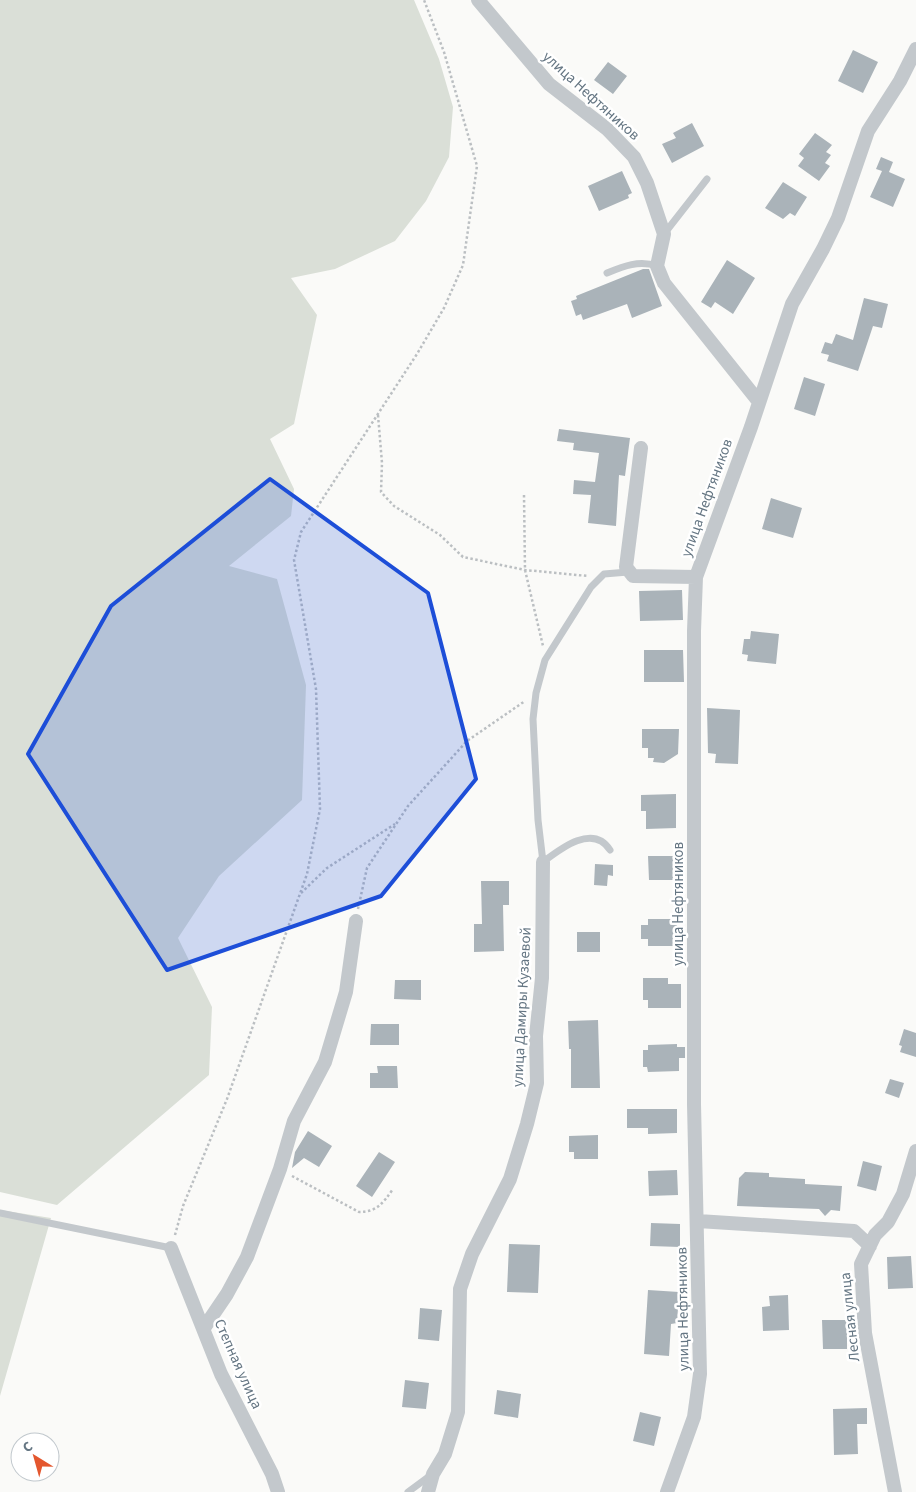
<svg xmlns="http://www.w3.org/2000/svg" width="916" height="1492" font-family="'Source Sans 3',sans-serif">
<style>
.green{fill:#dadfd7}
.building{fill:#aab3b9}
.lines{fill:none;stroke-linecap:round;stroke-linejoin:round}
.path{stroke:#bbbfc2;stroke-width:2.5;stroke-dasharray:2.5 2.5;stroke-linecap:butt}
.service{stroke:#c3c8cc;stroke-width:7}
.minor{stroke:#c3c8cc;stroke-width:14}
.marked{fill:#1d4ed8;fill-opacity:0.2;stroke:#1d4ed8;stroke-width:4;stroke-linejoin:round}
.labels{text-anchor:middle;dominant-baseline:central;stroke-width:5;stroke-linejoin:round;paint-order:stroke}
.street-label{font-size:15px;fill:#657683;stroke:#fff}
</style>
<rect width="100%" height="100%" fill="#fafaf8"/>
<path class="green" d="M0 0H414L439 59 453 107 449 157 426 201 395 241 335 269 291 278 317 315 294 424 270 439 294 489 291 516 229 566 277 579 306 685 302 800 219 876 178 938 212 1007 209 1075 57 1205 0 1192Z
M0 1210 51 1218 0 1396Z"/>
<path class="building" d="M853 50 878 62 863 93 838 81Z
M608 62 627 76 613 94 594 80Z
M692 123 704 146 672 163 662 144 676 138 673 133Z
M815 133 832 145 826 152 831 155 825 163 830 166 819 181 798 166 804 158 799 154Z
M881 157 893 162 889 172 905 179 893 207 870 197 882 171 876 169Z
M622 171 632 193 628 195 629 198 599 211 588 186Z
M783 182 807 197 795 216 790 213 783 219 765 208Z
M727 260 755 278 733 314 715 302 711 308 701 302Z
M643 269H649L662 306 632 318 627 304 583 320 581 314 576 316 571 301 577 299 576 296Z
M864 298 888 304 882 328 873 326 858 371 827 361 829 355 821 353 825 342 832 344 836 334 853 340Z
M804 377 825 384 815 416 794 409Z
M559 429 630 438 625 476 619 475 616 526 588 523 591 495 573 494 574 480 595 482 599 453 573 450 574 443 557 441Z
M771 498 802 508 793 538 762 529Z
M682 590 683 620 640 621 639 591Z
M751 631 779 634 776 664 747 661 748 655 742 654 744 639H750Z
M644 650H683L684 682H644Z
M707 708 740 710 738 764 715 763 716 754 708 753Z
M642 729H679L678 754 664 763 653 762 654 758H648V748H642Z
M676 794V828L646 829V811H641V795Z
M648 856H675V880H649Z
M595 864 613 865V876L608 875 607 886 594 885Z
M481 881H509V905H503L504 951 474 952V924H482Z
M648 919H677V946H648V939H641V925H648Z
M577 932H600V952H577Z
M643 978H668V984H681V1008H648V1000H643Z
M395 980H421V1000L394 999Z
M598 1020 600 1088H571V1049H569L568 1021Z
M371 1024H399V1045H370Z
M904 1029 916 1033V1057L900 1052 902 1046 899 1045Z
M677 1044V1047H685V1058H679V1071L648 1072 647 1067H643V1050H648V1045Z
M377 1066H397L398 1088H370V1073H378Z
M890 1079 904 1083 899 1098 885 1093Z
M627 1109H677V1133L648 1134V1128H627Z
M308 1131 332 1146 319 1167 304 1158 292 1168 295 1152Z
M598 1135V1159H574V1152H569V1136Z
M379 1152 395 1162 372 1197 356 1186Z
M863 1161 882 1166 876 1191 857 1186Z
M677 1170 678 1195 649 1196 648 1171Z
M745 1172 769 1173V1177L805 1179V1184L842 1186 840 1211 831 1210 825 1216 819 1209 737 1206 739 1178Z
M651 1223 680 1224V1247L650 1246Z
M509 1244 540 1245 538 1293 507 1292Z
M911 1256 913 1288 888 1289 887 1257Z
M648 1290 679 1292 677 1323 671 1324 669 1356 644 1354Z
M788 1295 789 1330 763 1331 762 1307 770 1306 769 1296Z
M420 1308 442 1310 439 1341 418 1339Z
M822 1320H847V1349H823Z
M405 1380 429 1383 426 1409 402 1407Z
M497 1390 521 1394 518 1418 494 1414Z
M867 1408V1424H857L858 1454 834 1455 833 1409Z
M640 1412 661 1417 654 1446 633 1441Z"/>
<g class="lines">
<path class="path" d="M378 415 382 463 381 492 394 506 440 535 463 557 525 570 588 576
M524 495 525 570 543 646
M301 893 327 868 395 824
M358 909 367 868 408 806 467 741 525 701
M292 1176 359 1212C377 1212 383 1203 393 1189
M175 1235 183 1206 227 1099 307 874 320 809 316 689 294 560 301 532 417 354 444 308 463 265 477 166 444 52 424 0"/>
<path class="service" d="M664 234 707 179
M607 273C624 266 639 260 657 266
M543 862 538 820 533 719 536 693 545 660 591 587 604 574 628 572
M543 862C560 849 593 823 610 850
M0 1213 171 1248
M408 1492 431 1475"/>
<path class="minor" d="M478 0 549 84 607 129 634 157 647 183 664 234 657 266 664 283 759 402
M641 448 626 567 633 576 696 577
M698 1221 854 1231 870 1246
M171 1248 221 1374 272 1474 278 1492
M204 1328 227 1294 247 1257 280 1169 294 1121 325 1062 346 992 356 921
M428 1492 433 1474 445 1454 458 1412 460 1289 472 1254 510 1179 527 1124 537 1083 536 1036 542 978 543 862
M667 1492 694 1417 700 1374 694 1104V631L696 577 751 427 792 304 823 249 838 218 868 131 900 81 916 49
M895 1492 865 1333 861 1264 875 1235 888 1222 903 1194 916 1151"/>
</g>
<path class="marked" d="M270 479 428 593 476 779 381 896 167 970 28 754 111 606Z"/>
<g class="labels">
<g class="street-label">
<text transform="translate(591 96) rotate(42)">улица Нефтяников</text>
<text transform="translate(707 498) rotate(-70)">улица Нефтяников</text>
<text transform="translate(678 904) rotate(-90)">улица Нефтяников</text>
<text transform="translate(522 1007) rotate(-87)">улица Дамиры Кузаевой</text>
<text transform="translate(683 1309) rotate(-91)">улица Нефтяников</text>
<text transform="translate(850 1317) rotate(-96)">Лесная улица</text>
<text transform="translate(238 1364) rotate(66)">Степная улица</text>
</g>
</g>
<g transform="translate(35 1457) rotate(323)"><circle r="24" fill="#ffffff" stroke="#c1c8cd"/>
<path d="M0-4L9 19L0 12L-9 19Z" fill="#e4572e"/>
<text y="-8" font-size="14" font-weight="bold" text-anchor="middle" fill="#657683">С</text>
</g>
</svg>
